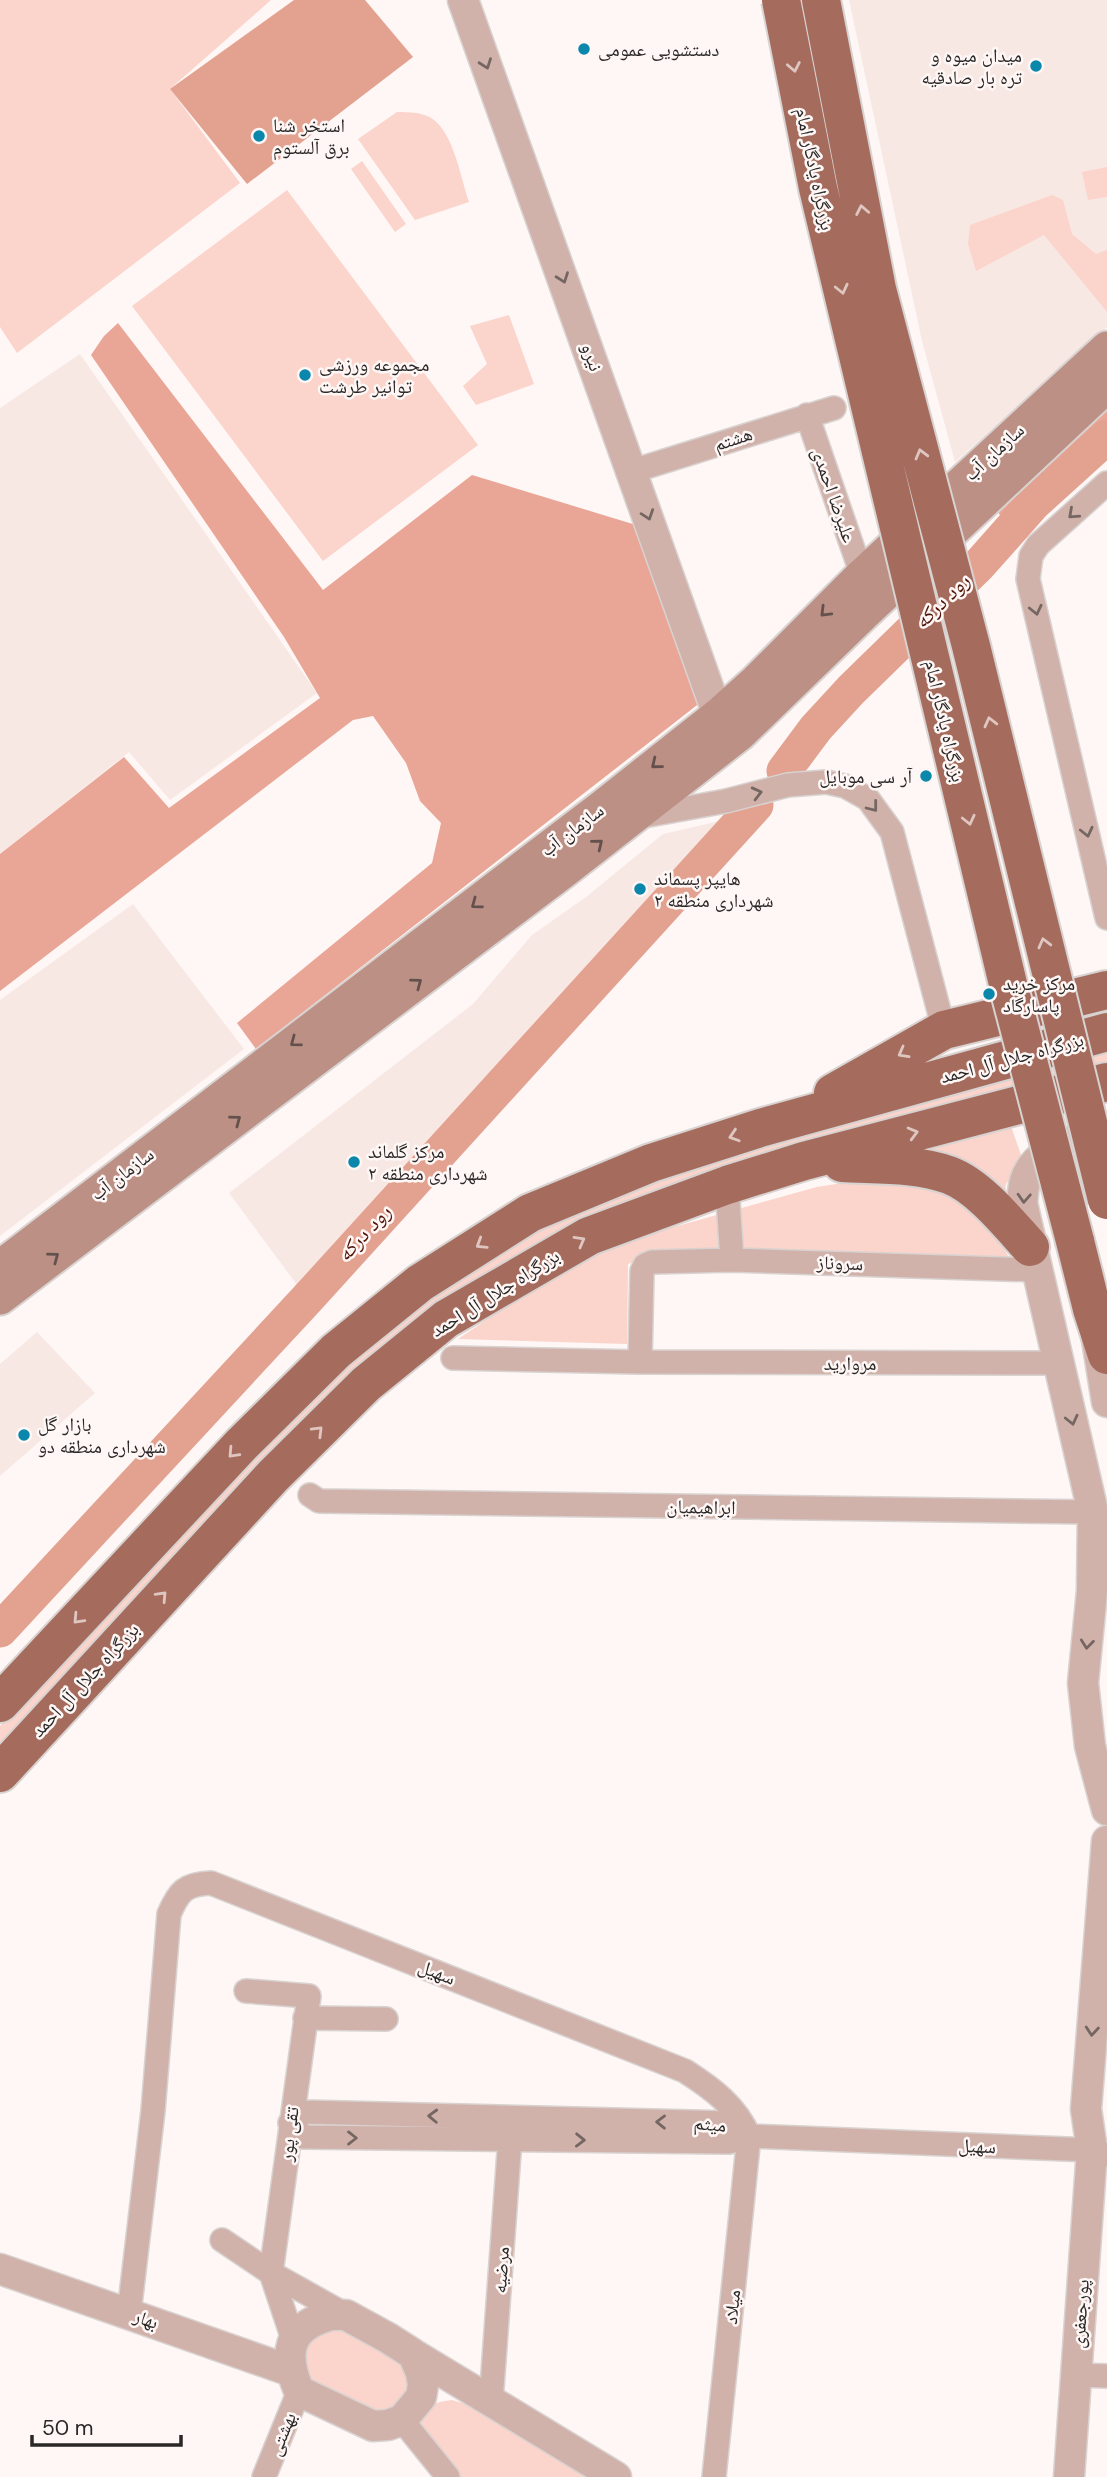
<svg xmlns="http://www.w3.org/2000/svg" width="1107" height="2477" font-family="'DM Sans','Noto Naskh Arabic',sans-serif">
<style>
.built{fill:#f8e8e4}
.green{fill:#fbd4cb}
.forest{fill:#e9a696}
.water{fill:#e3a190}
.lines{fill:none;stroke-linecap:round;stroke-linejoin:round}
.river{stroke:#e3a190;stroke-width:35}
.minor-casing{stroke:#d8d2d0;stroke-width:26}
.tertiary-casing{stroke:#d8d2d0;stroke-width:33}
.secondary-casing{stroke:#d8d2d0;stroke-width:37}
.trunk-casing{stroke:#d8d2d0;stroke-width:42}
.minor{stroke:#d1b2ab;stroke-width:23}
.tertiary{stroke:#d1b2ab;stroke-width:30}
.secondary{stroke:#bc9085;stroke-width:33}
.trunk{stroke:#a56c5e;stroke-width:38}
.trunk-bridge-casing{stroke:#d8d2d0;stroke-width:42;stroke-linecap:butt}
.trunk-bridge{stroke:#a56c5e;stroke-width:38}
.oneway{stroke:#756662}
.oneway2{stroke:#dfc6c0}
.oneway3{stroke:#64514d}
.poi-dot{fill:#0a87aa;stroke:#fef7f5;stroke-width:2.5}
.labels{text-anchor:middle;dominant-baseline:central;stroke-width:5;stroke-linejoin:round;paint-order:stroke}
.poi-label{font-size:19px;fill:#2a2727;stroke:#fef7f5;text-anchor:start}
.street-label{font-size:19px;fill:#2a2727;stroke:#fef7f5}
.water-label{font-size:21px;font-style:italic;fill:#501508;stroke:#fef7f5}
</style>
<rect width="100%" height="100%" fill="#fef7f5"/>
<path class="built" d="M849 0H1107V327L955 462 922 341Z
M80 354 317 693 170 800 129 752 0 854V408Z
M737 817 300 1289 229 1193 473 1004 532 935 586 897 663 834Z
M133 904 244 1049 0 1236V1000Z
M37 1332 95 1393 0 1476V1364Z"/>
<path class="green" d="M0 0H271L170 89 240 183 17 353 0 327Z
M397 112C409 112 424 112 434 120 454 135 461 179 469 202L415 220 358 139Z
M362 161 406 224 395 232 351 169Z
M1107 167V197L1088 200 1082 172Z
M287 190 478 445 323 561 132 306Z
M1052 195 1063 200 1072 234 1096 254 1107 250V312L1044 235 976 271 968 244 970 225Z
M509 315 534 384 476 405 463 386 487 364 470 326Z
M1107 1050V1066L480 1280 404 1328 331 1391 239 1483 99 1641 0 1747V1726L348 1352 487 1255 582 1206 770 1143Z
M1011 1126 1023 1161 1006 1184 1003 1210 878 1155Z
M888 1176 931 1182 986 1219 1010 1259 657 1254 628 1264 627 1344 458 1339 574 1261 620 1242 817 1187Z
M335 2322 381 2344 408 2371C409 2396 403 2405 378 2414L309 2384 303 2341Z
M452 2400 472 2406 592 2477H457L413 2423C425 2407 433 2402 452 2400Z"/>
<path class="forest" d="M118 323 323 590 472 475 636 525 701 702 256 1049 237 1023 432 863 441 823 420 801 406 763 373 716 353 720 0 991V854L124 757 169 808 320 698 284 637 91 355 104 336Z
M1107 407V429L1006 523 997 511Z"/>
<path class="water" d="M294 0H365L413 57 247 184 170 89Z"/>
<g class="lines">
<path class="river" d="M784 771 816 728 851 690 979 565 1034 503 1107 437
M0 1630 306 1300 756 805"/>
<g class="minor-casing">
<path id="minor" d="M807 415 862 575
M633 471 834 408
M1107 483 1038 545 1031 556 1028 579 1107 918
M638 817 726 801 788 785 826 782 845 786 868 799 892 832 944 1030
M727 1185 732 1260
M453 1358 640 1362 1059 1363
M640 1362 642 1271 645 1265 652 1262 732 1260 1036 1270
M310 1495 319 1501 1093 1512
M246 1991 309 1996 271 2273 293 2339
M305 2018 386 2019
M290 2123 304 2112 730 2123 749 2136
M290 2123 304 2137 729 2142 749 2136
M222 2240 271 2273 346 2315
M129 2313 153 2111 169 1914C179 1891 185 1884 211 1883L685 2071C713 2089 736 2106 749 2136L1092 2150 1107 2155
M1076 2375 1107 2376
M491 2401 511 2125
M402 2420 448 2477
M264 2477 299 2391
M714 2477 749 2136"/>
</g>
<g class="tertiary-casing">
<path id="tertiary" d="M463 0 718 715
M1107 1149C1099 1146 1089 1141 1080 1141 1059 1140 1031 1160 1025 1181 1023 1188 1023 1196 1022 1203L1093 1512 1092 1591 1083 1683 1090 1746 1107 1810
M1096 1333 1107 1402
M0 2269 291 2371
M331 2315H346L388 2338 413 2354 421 2373 423 2385 421 2397 402 2420 388 2425 373 2426 299 2391C283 2353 287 2327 331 2315Z
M413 2354 616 2477
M1069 2477 1092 2150 1086 2109 1107 1841"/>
</g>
<g class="secondary-casing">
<path id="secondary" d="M0 1267 603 806 718 715 756 681 862 575 1107 348
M0 1298 563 872 740 734 865 613 1107 386"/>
</g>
<g class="trunk-casing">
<path id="trunk" d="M833 1093 944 1030 1107 990
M842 1163C877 1165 916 1163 949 1175 979 1186 1009 1224 1030 1247
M1075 1241 1092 1309 1107 1355
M0 1703 241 1445 336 1351 420 1283 530 1213 651 1163 760 1128 1107 1032
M0 1773 273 1476 366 1384 446 1319 589 1236 727 1185 804 1161 1107 1082"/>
</g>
<use href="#minor" class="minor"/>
<use href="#tertiary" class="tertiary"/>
<use href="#secondary" class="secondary"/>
<use href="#trunk" class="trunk"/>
<g class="trunk-bridge-casing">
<path id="trunk-bridge" d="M781 0 818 188 1008 984 1075 1241
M821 0 877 289 971 646 1107 1200"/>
</g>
<use href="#trunk-bridge" class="trunk-bridge"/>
</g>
<defs><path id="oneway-chevron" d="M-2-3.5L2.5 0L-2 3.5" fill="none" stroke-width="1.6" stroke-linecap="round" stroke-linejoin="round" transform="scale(1.75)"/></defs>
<g class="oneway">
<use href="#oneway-chevron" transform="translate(486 64) rotate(70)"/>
<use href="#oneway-chevron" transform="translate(563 278) rotate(70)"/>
<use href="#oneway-chevron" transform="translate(1073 514) rotate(138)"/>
<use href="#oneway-chevron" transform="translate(648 515) rotate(71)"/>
<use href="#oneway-chevron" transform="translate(1036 610) rotate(77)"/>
<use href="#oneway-chevron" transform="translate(757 793) rotate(-14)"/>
<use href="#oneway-chevron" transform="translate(873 807) rotate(52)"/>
<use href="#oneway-chevron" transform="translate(1087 832) rotate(77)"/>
<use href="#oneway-chevron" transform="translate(1024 1198) rotate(93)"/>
<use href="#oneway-chevron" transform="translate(1072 1420) rotate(77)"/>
<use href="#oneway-chevron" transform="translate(1087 1644) rotate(96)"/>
<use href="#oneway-chevron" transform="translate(1092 2031) rotate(95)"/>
<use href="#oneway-chevron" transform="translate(433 2116) rotate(-178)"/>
<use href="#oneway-chevron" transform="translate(661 2122) rotate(-179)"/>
<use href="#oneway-chevron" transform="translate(352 2138)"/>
<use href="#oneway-chevron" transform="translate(580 2140) rotate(1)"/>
</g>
<g class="oneway2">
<use href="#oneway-chevron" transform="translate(794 67) rotate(79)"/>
<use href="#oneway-chevron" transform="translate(862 210) rotate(-101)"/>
<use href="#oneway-chevron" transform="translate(842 289) rotate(77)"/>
<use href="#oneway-chevron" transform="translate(921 454) rotate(-105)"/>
<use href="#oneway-chevron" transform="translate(990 722) rotate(-104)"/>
<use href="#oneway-chevron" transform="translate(969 820) rotate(77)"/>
<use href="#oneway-chevron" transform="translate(1044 943) rotate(-104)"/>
<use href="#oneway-chevron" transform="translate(903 1053) rotate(151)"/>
<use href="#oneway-chevron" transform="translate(913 1133) rotate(-15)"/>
<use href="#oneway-chevron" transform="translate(734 1136) rotate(162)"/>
<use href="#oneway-chevron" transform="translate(580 1241) rotate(-29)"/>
<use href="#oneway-chevron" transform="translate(481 1244) rotate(148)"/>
<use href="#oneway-chevron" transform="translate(318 1431) rotate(-45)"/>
<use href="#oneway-chevron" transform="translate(233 1453) rotate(133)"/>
<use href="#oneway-chevron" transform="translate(162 1596) rotate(-47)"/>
<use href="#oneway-chevron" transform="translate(78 1619) rotate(133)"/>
</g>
<g class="oneway3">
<use href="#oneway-chevron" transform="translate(825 612) rotate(135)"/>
<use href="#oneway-chevron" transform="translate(656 764) rotate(141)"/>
<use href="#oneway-chevron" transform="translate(598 844) rotate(-39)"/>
<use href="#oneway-chevron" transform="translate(476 904) rotate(143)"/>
<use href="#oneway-chevron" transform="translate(417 983) rotate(-37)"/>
<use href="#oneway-chevron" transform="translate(295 1042) rotate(143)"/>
<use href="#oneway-chevron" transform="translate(236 1120) rotate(-37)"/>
<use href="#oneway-chevron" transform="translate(54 1257) rotate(-37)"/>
</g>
<g class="poi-dot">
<circle cx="584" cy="49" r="7"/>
<circle cx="1036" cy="66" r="7"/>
<circle cx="259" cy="136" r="7"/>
<circle cx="305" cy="375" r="7"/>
<circle cx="926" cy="776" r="7"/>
<circle cx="640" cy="889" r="7"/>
<circle cx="989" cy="994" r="7"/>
<circle cx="354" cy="1162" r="7"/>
<circle cx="24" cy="1435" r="7"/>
</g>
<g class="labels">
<g class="poi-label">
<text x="598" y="49">دستشویی عمومی</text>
<text x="1022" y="55" text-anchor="end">میدان میوه و<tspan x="1022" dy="22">تره بار صادقیه</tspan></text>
<text x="273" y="125">استخر شنا<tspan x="273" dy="22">برق آلستوم</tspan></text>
<text x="319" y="364">مجموعه ورزشی<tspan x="319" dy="22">توانیر طرشت</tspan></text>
<text x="912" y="776" text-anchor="end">آر سی موبایل</text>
<text x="654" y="878">هایپر پسماند<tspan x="654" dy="22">شهرداری منطقه ۲</tspan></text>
<text x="1003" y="983">مرکز خرید<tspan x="1003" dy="22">پاسارگاد</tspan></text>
<text x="368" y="1151">مرکز گلماند<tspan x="368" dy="22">شهرداری منطقه ۲</tspan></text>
<text x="38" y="1424">بازار گل<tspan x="38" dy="22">شهرداری منطقه دو</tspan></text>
</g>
<g class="street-label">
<text transform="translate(815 169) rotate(78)">بزرگراه یادگار امام</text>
<text transform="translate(592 357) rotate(70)">نیرو</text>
<text transform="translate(733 439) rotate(-18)">هشتم</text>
<text transform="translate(994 452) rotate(-43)">سازمان آب</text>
<text transform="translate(834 495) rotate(71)">علیرضا احمدی</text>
<text transform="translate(945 721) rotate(77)">بزرگراه یادگار امام</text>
<text transform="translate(572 830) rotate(-37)">سازمان آب</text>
<text transform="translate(1012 1058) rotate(-15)">بزرگراه جلال آل احمد</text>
<text transform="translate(122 1174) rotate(-37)">سازمان آب</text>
<text transform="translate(840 1263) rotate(2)">سروناز</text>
<text transform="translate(495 1293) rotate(-32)">بزرگراه جلال آل احمد</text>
<text x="850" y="1363">مروارید</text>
<text transform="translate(701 1507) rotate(1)">ابراهیمیان</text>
<text transform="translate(85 1680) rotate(-47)">بزرگراه جلال آل احمد</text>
<text transform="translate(437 1972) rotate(22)">سهیل</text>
<text transform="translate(710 2124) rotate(5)">میثم</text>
<text transform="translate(289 2134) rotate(-83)">تقی پور</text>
<text transform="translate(977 2146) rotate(2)">سهیل</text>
<text transform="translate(501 2270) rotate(-86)">مرضیه</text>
<text transform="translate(732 2307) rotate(-84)">میلاد</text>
<text transform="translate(1080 2314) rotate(-86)">پورجعفری</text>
<text transform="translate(146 2319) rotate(20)">بهار</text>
<text transform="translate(282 2434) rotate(-68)">بهشتی</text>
</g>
<g class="water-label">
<text transform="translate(942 601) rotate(-44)">رود درکه</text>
<text transform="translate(364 1233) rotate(-47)">رود درکه</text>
</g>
</g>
<path d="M32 2435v10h149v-10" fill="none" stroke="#2a2727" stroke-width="3.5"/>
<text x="42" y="2435" font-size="21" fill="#2a2727" stroke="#fef7f5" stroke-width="5" paint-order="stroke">50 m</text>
</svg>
